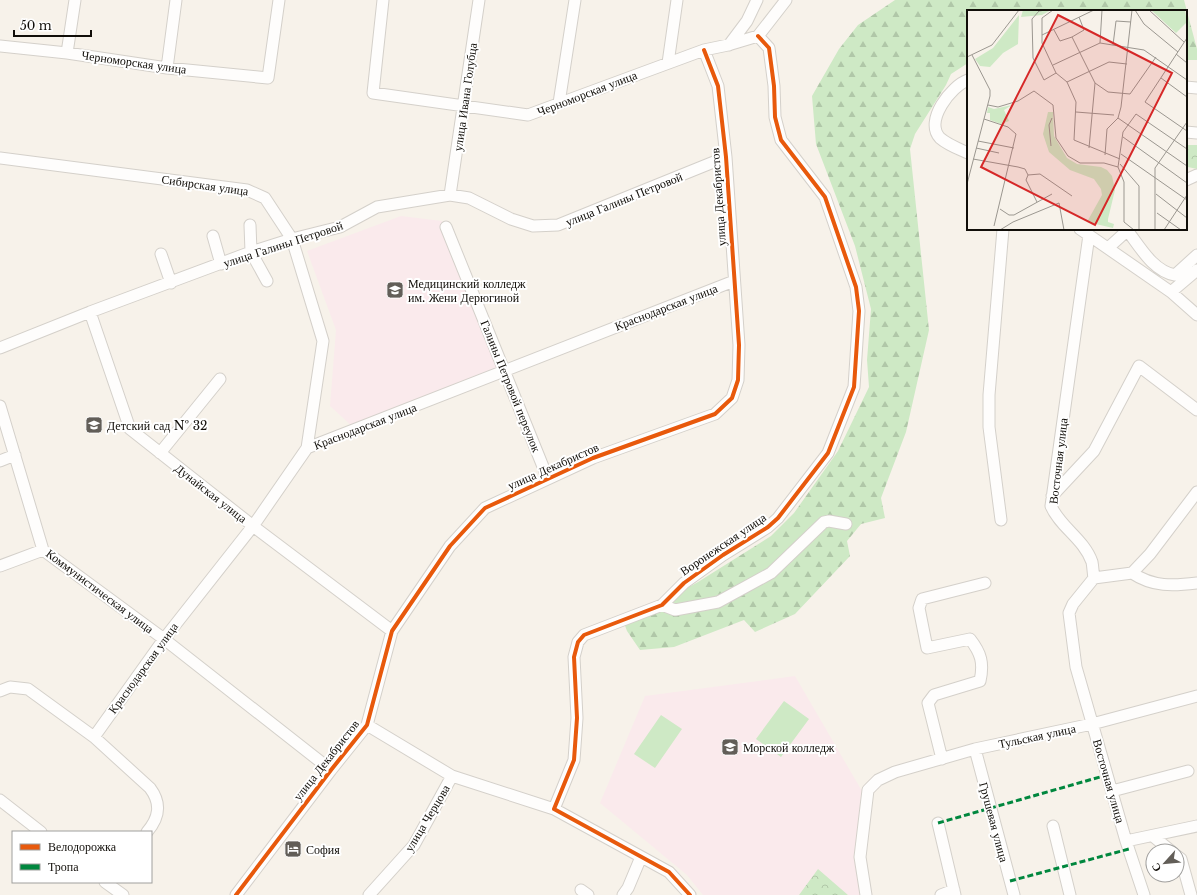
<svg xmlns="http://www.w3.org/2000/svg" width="1197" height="895" font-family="'Libre Baskerville',serif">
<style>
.education{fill:#faeaec}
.forest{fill:url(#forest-firs)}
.park{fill:url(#park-crowns)}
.pitch{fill:#cee9c5}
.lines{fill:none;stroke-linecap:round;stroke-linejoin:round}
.minor-casing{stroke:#d4d0ca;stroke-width:13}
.minor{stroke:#fefdfc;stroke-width:11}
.quiet{stroke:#00873e;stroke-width:3;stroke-dasharray:6 3;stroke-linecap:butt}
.cycleway-casing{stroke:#fff;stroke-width:6}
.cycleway{stroke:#e8590c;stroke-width:4}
.labels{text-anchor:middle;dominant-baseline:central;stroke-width:4;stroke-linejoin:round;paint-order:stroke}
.street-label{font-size:12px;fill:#110e09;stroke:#fff}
.poi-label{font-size:12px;fill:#110e09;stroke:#fff;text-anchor:start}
.inset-road{fill:none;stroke:#9b9790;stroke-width:1}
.view{fill:#d62828;fill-opacity:0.15;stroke:#d62828;stroke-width:2}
.inset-edge{fill:none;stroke:#110e09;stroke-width:2}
</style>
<defs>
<pattern id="forest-firs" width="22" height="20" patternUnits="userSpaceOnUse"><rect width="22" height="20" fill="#cee9c5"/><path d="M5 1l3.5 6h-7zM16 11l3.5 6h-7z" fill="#b0c7a8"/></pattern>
<pattern id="park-crowns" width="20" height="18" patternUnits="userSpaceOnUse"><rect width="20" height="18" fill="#cee9c5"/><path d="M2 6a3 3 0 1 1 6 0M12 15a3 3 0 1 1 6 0" fill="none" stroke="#b0c7a8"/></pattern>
</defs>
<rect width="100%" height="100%" fill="#f7f2ea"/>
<path class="education" d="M401 216 442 221 501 369 353 427 330 406 336 330 307 251Z
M795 676 866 798 863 895H703L687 875 600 803 645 696Z"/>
<path class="forest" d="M895 0H1184L1197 49V60H1186V11H968V63L951 74 946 85 915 134 910 149 929 330 906 432 881 498 885 518 861 524 847 541 850 556 795 614 755 632 744 620 674 647 640 650 627 631 624 623 698 582 771 536 794 513 838 451 869 387 867 360 871 309 855 246 816 144 812 96 839 49 858 25Z"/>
<path class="park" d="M1186 145H1197V169L1188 167 1186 165Z
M818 869 848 895H799Z"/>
<path class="pitch" d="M784 701 809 719 781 757 756 739Z
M661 715 682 729 655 768 634 754Z"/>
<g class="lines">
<g class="minor-casing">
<path id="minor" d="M383 0 373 93 528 115 704 50 728 45 758 36 786 0
M729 45 747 21 757 0
M0 46 67 53 167 68 268 78 279 0
M67 53 75 0
M668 63 677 0
M167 68 176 0
M968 80C951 86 924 121 940 138 948 145 959 149 968 153
M1186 87 1197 88
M559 103 575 0
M1186 132 1197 133
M0 158 247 190 265 198 292 239 323 341 307 448
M1186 180 1197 175
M450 195 479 0
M250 225 251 252 267 281
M446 227 548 479
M1080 229 1171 292 1197 315
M1127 230C1140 247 1153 271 1175 275L1197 255
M1089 235 1051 506C1060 527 1084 539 1092 562 1093 567 1093 573 1094 578L1073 604 1069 613 1076 667 1126 841 1144 895
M213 236 221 264
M1108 248 1129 229
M161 254 171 283
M1171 292 1197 270
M90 312 130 429 253 526 392 631
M0 348 90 312 251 252 292 239 340 227 377 207 450 195 469 198 511 219 533 226 558 225 726 157
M0 406 43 550 164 639 331 770
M160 453 220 379
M0 461 15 455
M1052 496 1094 451 1139 366 1197 410
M1001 520 989 427V395L1003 229
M0 566 43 550
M1132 573C1153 587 1173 586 1197 583
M1094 578 1132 573 1150 554 1197 492
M662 605 675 610 718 602 771 573 824 522 829 521 846 524
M0 691 10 687 28 689 94 737 150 788C162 804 159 818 147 832
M367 725 452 776 554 809 669 872 690 895
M94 737 164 639 253 526 307 448 734 281
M975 749 1014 895
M942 759 928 703 934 695 980 681C984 663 981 653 970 639L927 648 919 608 922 599 985 583
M1112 791 1188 771
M0 800 41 832
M554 809 574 760 577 718 574 657 578 642 584 635 662 605 684 583 723 555 768 527 778 518 828 453 854 387 859 311 856 287 825 197 781 140 775 117 774 86 769 48 758 36
M938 823 955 895
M1053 826 1070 895
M1154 837 1171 851
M1126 841 1197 826
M1177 856 1181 859 1191 895
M105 882 123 895
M581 890 588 895
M236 895 331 770 367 725 392 631 450 546 485 508 593 458 715 414 732 398 738 380 739 345 726 157 718 86 704 50
M369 895 414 845 452 776
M623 895 628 888 641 857
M866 895 860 857 868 790 878 780 895 772 975 749 1092 724 1197 696
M941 895 954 890"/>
</g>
<use href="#minor" class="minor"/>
<path class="quiet" d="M938 823 1107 775
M1010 881 1129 849"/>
<g class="cycleway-casing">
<path id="cycleway" d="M236 895 331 770 367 725 392 631 450 546 485 508 593 458 715 414 732 398 738 380 739 345 726 157 718 86 704 50
M690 895 669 872 554 809 574 760 577 718 574 657 578 642 584 635 662 605 684 583 723 555 768 527 778 518 828 453 854 387 859 311 856 287 825 197 781 140 775 117 774 86 769 48 758 36"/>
</g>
<use href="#cycleway" class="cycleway"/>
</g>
<defs>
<g id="university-square" transform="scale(0.9)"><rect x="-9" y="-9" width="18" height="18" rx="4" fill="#625e58" stroke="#fff"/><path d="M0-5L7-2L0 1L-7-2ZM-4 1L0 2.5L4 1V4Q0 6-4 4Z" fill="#fff"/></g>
<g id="school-square" transform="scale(0.9)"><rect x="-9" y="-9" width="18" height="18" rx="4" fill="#625e58" stroke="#fff"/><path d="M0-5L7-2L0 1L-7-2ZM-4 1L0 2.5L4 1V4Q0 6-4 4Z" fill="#fff"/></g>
<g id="hotel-square" transform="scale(0.9)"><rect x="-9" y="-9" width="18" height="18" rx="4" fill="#625e58" stroke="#fff"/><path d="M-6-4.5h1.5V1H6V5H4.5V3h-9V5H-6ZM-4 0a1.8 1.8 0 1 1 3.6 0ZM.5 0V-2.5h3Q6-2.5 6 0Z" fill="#fff"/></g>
</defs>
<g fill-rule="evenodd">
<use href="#university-square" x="395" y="290"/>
<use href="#school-square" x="94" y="425"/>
<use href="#university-square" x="730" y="747"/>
<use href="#hotel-square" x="293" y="849"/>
</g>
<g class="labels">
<g class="street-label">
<text transform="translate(134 62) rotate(8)">Черноморская улица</text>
<text transform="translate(587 93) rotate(-21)">Черноморская улица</text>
<text transform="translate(465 97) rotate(-82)">улица Ивана Голубца</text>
<text transform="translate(205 185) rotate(8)">Сибирская улица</text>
<text transform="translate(718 197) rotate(-94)">улица Декабристов</text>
<text transform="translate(624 199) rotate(-22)">улица Галины Петровой</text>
<text transform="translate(283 244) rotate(-18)">улица Галины Петровой</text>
<text transform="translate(666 307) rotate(-21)">Краснодарская улица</text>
<text transform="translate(511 386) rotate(68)">Галины Петровой переулок</text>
<text transform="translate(365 426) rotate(-21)">Краснодарская улица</text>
<text transform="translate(1058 461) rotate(-83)">Восточная улица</text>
<text transform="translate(553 466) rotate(-24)">улица Декабристов</text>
<text transform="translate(211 493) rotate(38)">Дунайская улица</text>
<text transform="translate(723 544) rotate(-34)">Воронежская улица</text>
<text transform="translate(100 591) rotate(37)">Коммунистическая улица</text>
<text transform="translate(143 668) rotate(-54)">Краснодарская улица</text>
<text transform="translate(1037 736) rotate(-12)">Тульская улица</text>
<text transform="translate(326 760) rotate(-52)">улица Декабристов</text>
<text transform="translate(1109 781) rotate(74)">Восточная улица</text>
<text transform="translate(427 818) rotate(-59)">улица Черцова</text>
<text transform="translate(994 822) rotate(75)">Грушевая улица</text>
</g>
<g class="poi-label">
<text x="408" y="283">Медицинский колледж<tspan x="408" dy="14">им. Жени Дерюгиной</tspan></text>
<text x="107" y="425">Детский сад № 32</text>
<text x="743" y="747">Морской колледж</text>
<text x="306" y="849">София</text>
</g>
</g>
<g transform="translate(967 10)">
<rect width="220" height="220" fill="#f7f2ea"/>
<path d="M56 0H84L75 5 54 7Z" fill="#cee9c5"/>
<path d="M81 102H86L87 126 100 148 110 154 134 157 140 160 145 166 148 180 141 209V212L147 214 146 218 120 212 135 185 134 179 127 169 103 160 82 142 76 124Z" fill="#cee9c5"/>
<path d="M184 0H218L220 12 209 23Z" fill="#cee9c5"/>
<path d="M52 5 51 34 36 43 23 57 13 56 8 49 26 38ZM45 95 37 100 42 111 34 114 23 110V103H20L21 97 27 99Z" fill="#cee9c5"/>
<path class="inset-road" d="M79 0 72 1 65 9 66 48 77 70 89 63M86 0 75 8V33L89 63 100 72 109 92 107 130 153 149M168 0 177 14 211 42M182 0 217 32M87 20 93 31 105 27 117 20 112 7M75 25 127 0M105 27 128 73 122 138M220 28 178 92 220 121M133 33 135 0M146 35 149 11 164 12M209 44 220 53M0 47 25 35 52 0M86 55 133 33 177 40 220 70M194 68 220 87M100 72 142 52 160 54M128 73 141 82 163 84 189 47M21 95 31 97 51 91 67 81 86 95 89 128 101 146 113 153H137L151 157M109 102 147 105M151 108 220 156M17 109 41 117 49 124 27 216M156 127 220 173M11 131 47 138M84 136 82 115 85 108M9 138 32 143M154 144 220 190M138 145 140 119 151 108 154 97 165 0M6 149 51 157 58 159 61 165M153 154 172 176V220M61 165 73 164 105 186M61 165 59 170 70 192M0 174 23 86V80L5 45M189 184 220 208M33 199 42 205H47L85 184M190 203 214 220M33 220 46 212 92 193 97 220M167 220 157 212V172L151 157 156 122 169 104 220 139M188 220V158L220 112M197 220 220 185"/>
<path class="view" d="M91 5 205 63 128 215 14 157Z"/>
<rect width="220" height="220" class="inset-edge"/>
</g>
<rect x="12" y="831" width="140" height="52" fill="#ffffff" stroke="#a09f9d"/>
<rect x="20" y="844" width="20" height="6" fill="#e8590c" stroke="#a09f9d"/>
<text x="48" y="851" font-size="12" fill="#110e09">Велодорожка</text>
<rect x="20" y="864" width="20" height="6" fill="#00873e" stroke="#a09f9d"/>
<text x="48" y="871" font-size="12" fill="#110e09">Тропа</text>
<g transform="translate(1165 863) rotate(243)"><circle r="19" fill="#ffffff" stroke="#a09f9d"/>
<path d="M0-3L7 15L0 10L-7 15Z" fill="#625e58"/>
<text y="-6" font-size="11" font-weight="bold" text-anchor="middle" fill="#110e09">С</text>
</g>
<path d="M14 30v6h77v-6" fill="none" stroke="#110e09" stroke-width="2"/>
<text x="20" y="30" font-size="12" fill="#110e09" stroke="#ffffff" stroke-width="3" paint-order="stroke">50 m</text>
</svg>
